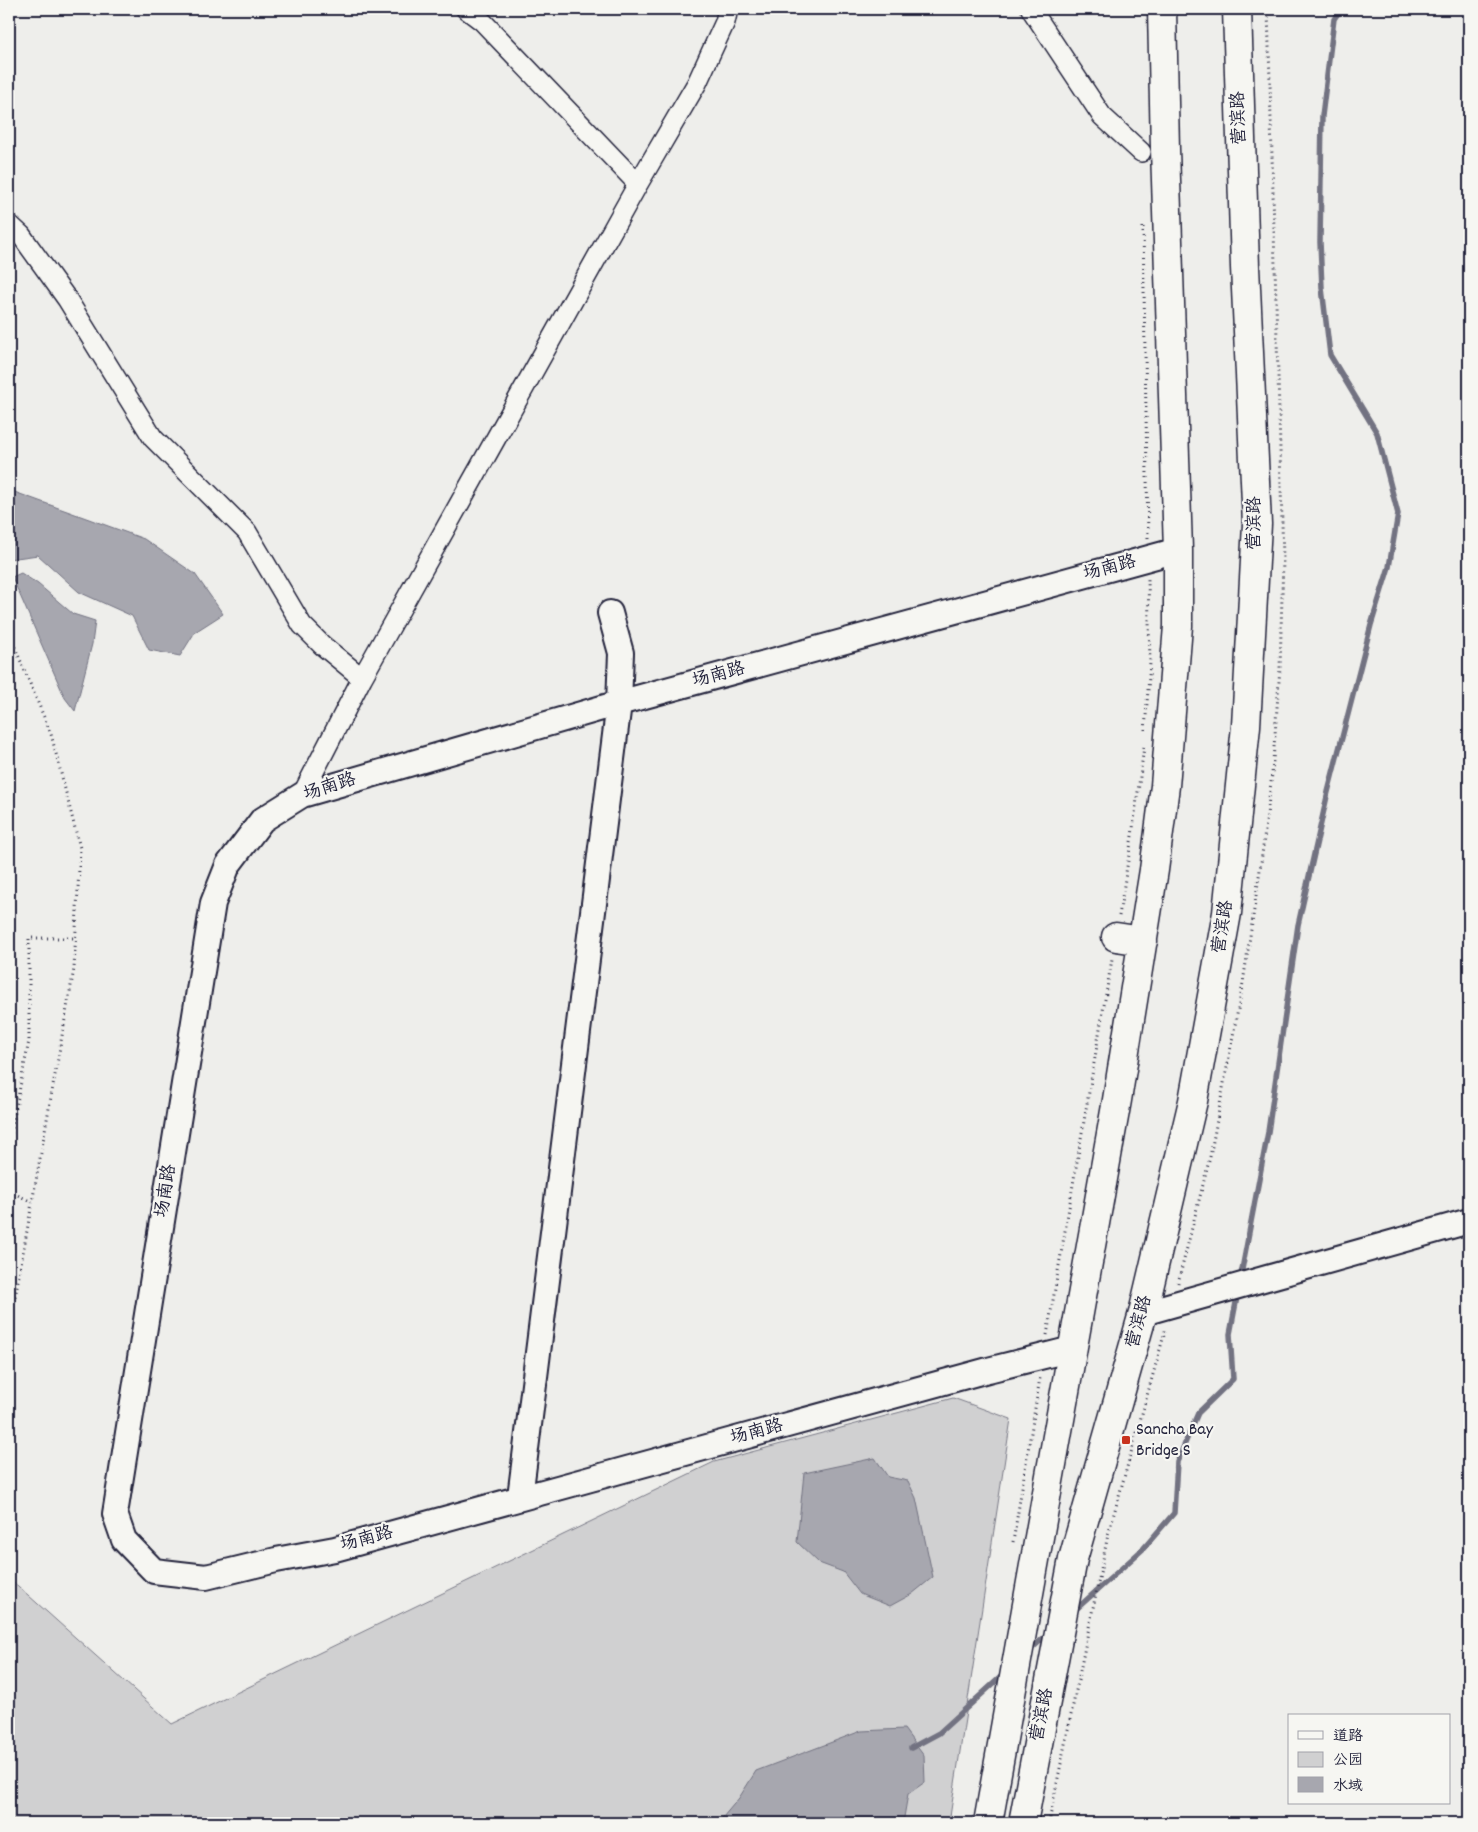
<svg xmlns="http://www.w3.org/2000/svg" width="1478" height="1832" font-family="Dekko,'LXGW WenKai TC',sans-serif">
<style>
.green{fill:#d0d0d1;stroke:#797986}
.water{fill:#a7a7af;stroke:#727281}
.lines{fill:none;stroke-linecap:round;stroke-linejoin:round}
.stream{stroke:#727281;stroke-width:5.5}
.minor-casing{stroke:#22223b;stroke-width:22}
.tertiary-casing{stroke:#22223b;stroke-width:28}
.primary-casing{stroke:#22223b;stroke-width:31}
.path{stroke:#22223b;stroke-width:3;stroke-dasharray:1 4;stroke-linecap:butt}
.minor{stroke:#f6f6f2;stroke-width:19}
.tertiary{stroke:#f6f6f2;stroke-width:24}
.primary{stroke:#f6f6f2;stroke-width:28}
.poi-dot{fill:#c8321e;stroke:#f6f6f2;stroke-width:2}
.labels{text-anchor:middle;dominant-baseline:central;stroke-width:4.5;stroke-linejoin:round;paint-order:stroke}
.street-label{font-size:18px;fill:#22223b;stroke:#f6f6f2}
.poi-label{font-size:18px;fill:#22223b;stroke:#f6f6f2;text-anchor:start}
</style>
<rect width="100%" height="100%" fill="#eeeeeb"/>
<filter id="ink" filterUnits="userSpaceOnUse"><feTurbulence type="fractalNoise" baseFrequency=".02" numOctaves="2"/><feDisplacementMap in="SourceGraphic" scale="10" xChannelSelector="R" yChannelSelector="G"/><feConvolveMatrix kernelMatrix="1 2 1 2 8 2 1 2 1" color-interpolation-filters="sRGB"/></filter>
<g filter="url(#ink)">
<path class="green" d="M953 1398 1011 1419 949 1823H9V1578L172 1724 714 1462Z"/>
<path class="water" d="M9 490 144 539 195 574 223 614 195 632 180 656 149 650 132 616 79 592 38 555 9 559Z
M21 573 38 584 73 614 95 621 92 644 75 711 65 698 12 577Z
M875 1458 888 1477 908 1481 916 1498 933 1577 912 1594 890 1606 860 1594 843 1572 819 1563 797 1542 804 1473Z
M904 1729 924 1756 925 1782 908 1794 903 1823H718L739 1798 756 1771 861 1731Z"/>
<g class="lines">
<path class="stream" d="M1240 1280 1268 1132 1298 925 1328 792 1371 625 1389 567 1398 514 1377 433 1330 355 1322 288 1320 242 1322 116 1334 19 1341 9
M1073 1612 1143 1549 1174 1513 1177 1462 1198 1413 1233 1379 1230 1334 1238 1292
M1028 1652 1049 1633
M911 1748 939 1733 1005 1673"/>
<g class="minor-casing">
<path id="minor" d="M466 9 482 21 638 184
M1031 9 1102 116 1141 152
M9 224 21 235 67 299 153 438 247 532 302 625 322 645 362 678
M302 795 362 678 638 184 697 83 725 22 728 9"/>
</g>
<g class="tertiary-casing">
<path id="tertiary" d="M1143 1313 1469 1221
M1072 1349 988 1370 335 1549 276 1560 206 1577 154 1571 124 1540 115 1514 213 903 228 865 262 820 302 795 619 703 1178 550
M520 1497 619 703 621 653 610 613"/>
</g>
<g class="primary-casing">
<path id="primary" d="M1116 937 1143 941
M988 1823 1117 1100 1154 870 1165 786 1178 626V550L1165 149 1162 9
M1023 1823 1073 1559 1143 1313 1193 1101 1227 913 1246 726 1257 524 1245 267 1237 9"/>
</g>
<path class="path" d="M1143 227 1148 538
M9 633 51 734 80 848 74 969 9 1331
M1145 730 1150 663 1148 579
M1119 916 1132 836 1144 747
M9 1143 29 1041V938H76
M9 1191 32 1202
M1178 1283 1210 1157 1243 983 1261 863 1272 774 1280 668 1283 559 1268 9
M1047 1335 1112 959
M1013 1542 1040 1378
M1050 1823V1817L1108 1535 1166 1328"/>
<use href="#minor" class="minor"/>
<use href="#tertiary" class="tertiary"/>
<use href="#primary" class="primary"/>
</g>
</g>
<rect class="poi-dot" x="1121" y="1435" width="10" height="10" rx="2.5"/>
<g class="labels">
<g class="street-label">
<text transform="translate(1240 118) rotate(-92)">营滨路</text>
<text transform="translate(1255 523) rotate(-90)">营滨路</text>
<text transform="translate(1110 569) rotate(-15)">场南路</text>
<text transform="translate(719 676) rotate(-15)">场南路</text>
<text transform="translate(330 788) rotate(-18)">场南路</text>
<text transform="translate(1224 927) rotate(-81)">营滨路</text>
<text transform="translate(167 1191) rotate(-81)">场南路</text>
<text transform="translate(1140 1322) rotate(-75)">营滨路</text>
<text transform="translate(757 1433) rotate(-15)">场南路</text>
<text transform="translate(367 1540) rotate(-15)">场南路</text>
<text transform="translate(1043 1715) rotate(-79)">营滨路</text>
</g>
<g class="poi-label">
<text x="1136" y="1430">Sancha Bay<tspan x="1136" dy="21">Bridge S</tspan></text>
</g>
</g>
<rect width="1478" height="1832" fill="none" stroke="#f6f6f2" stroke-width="30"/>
<rect x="15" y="15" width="1448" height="1802" fill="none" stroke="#22223b" stroke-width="2" filter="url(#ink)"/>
<rect x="1288" y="1714" width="162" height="90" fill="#f6f6f2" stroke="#a1a1a9"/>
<rect x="1298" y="1731" width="25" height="8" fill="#f6f6f2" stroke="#a1a1a9"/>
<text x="1333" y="1740" font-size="15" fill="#22223b">道路</text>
<rect x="1298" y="1752" width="25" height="15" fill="#d0d0d1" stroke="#a1a1a9"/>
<text x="1333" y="1764" font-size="15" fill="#22223b">公园</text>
<rect x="1298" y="1777" width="25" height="15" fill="#a7a7af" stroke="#a1a1a9"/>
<text x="1333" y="1790" font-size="15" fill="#22223b">水域</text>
</svg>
